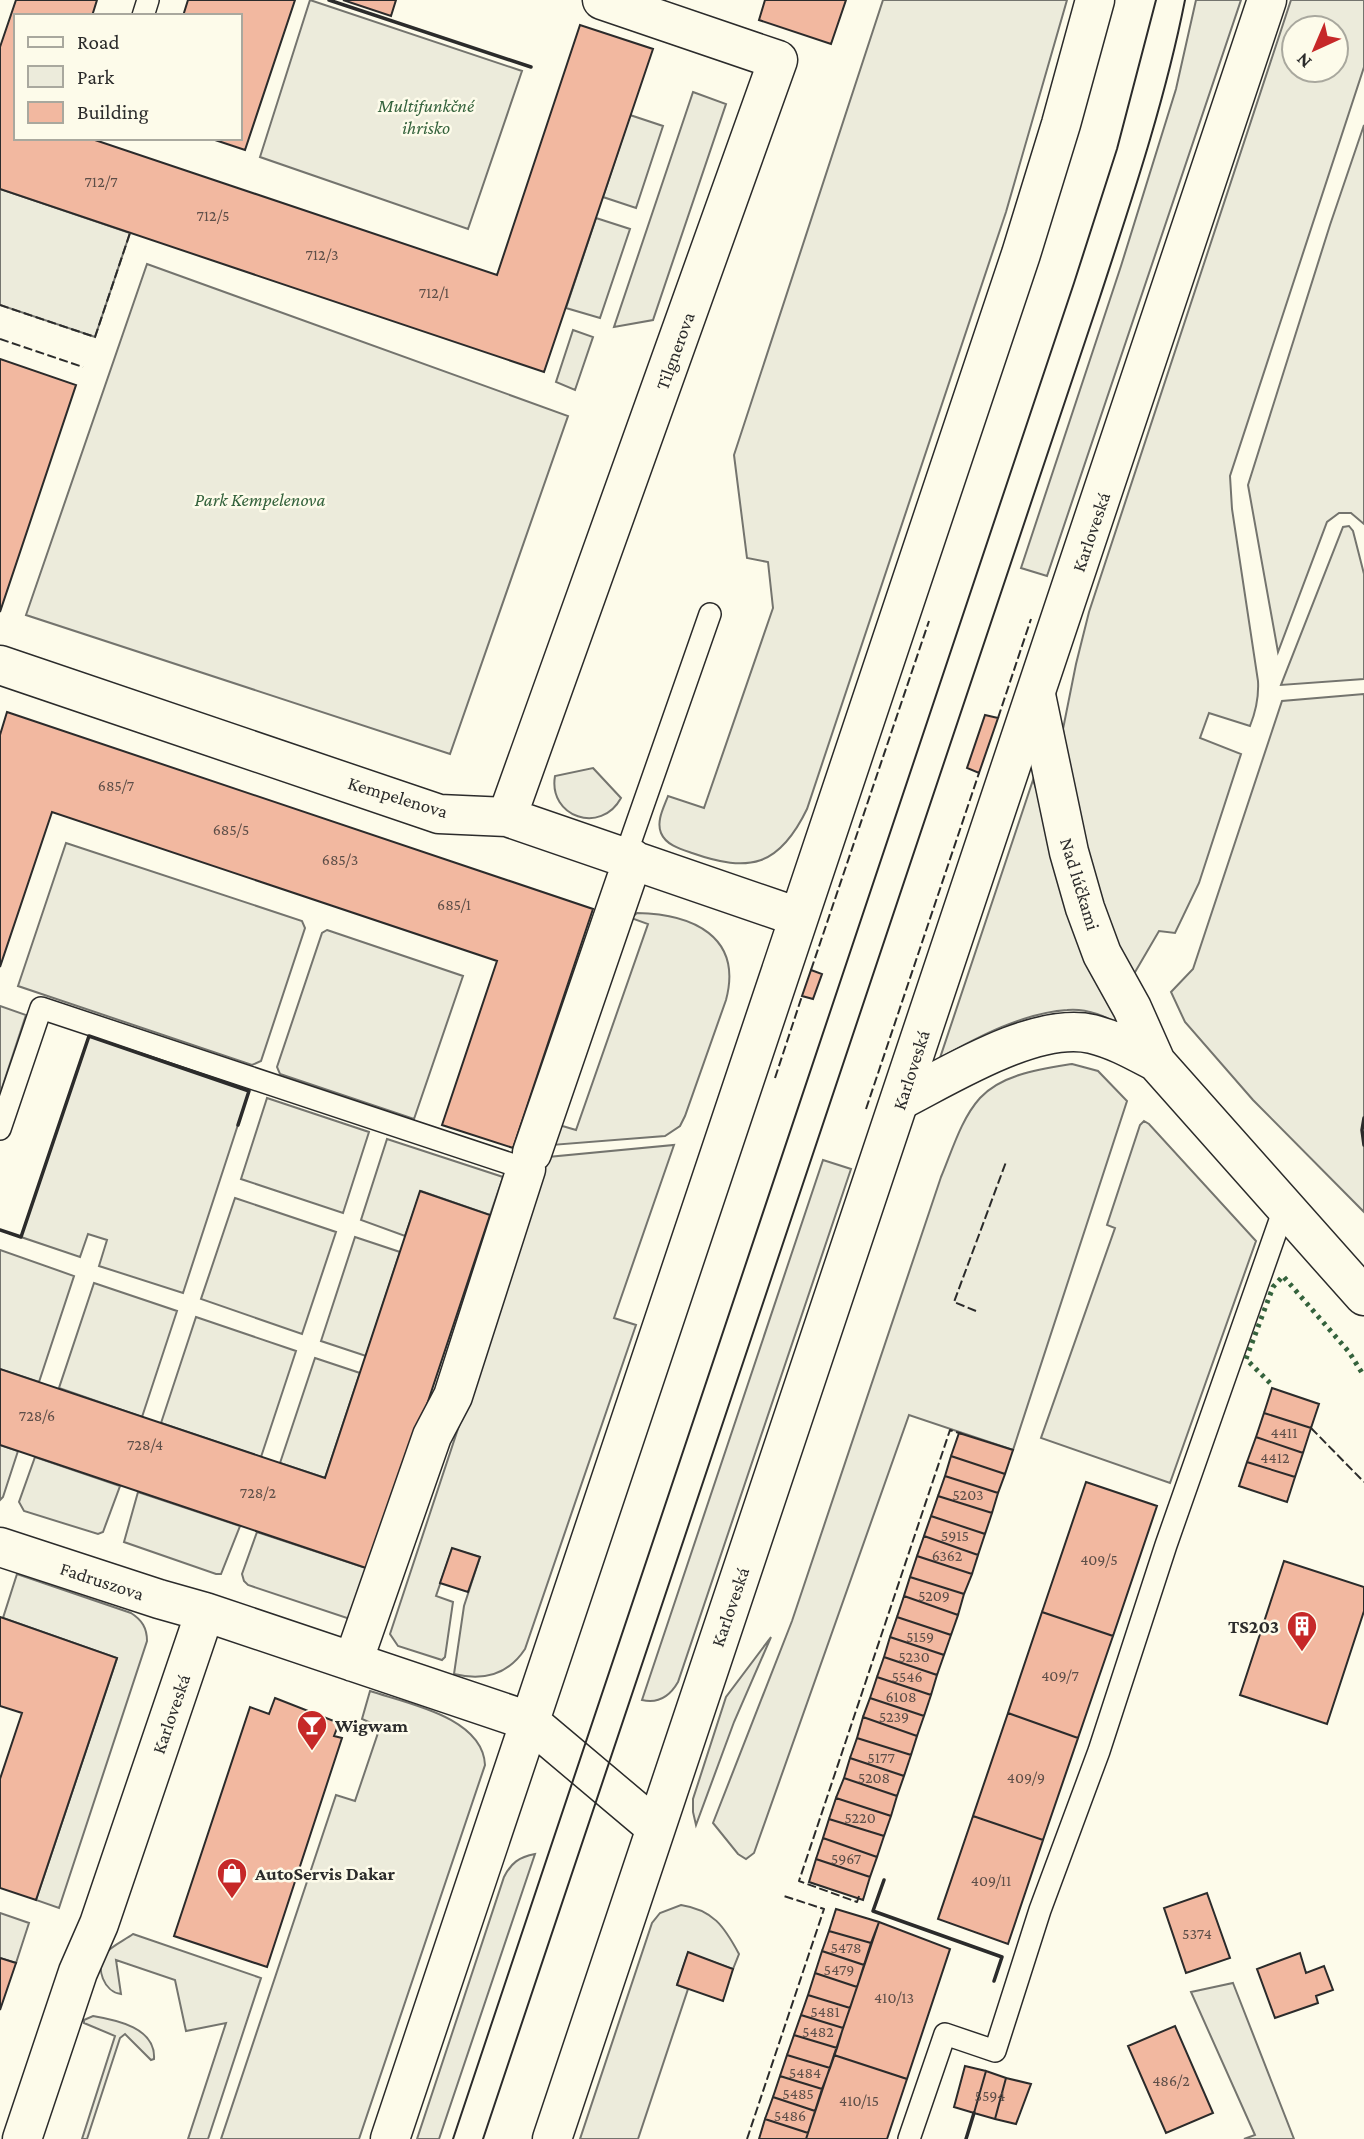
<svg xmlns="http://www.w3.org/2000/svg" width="1364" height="2139" font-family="'Crimson Pro',serif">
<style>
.green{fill:#ecebdb;stroke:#74746e;stroke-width:2;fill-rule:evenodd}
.building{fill:#f2b8a0;stroke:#2b2b2b;stroke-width:2}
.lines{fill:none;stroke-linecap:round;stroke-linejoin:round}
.service-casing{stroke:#2b2b2b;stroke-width:24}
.minor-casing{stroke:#2b2b2b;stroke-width:41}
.secondary-casing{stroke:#2b2b2b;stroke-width:41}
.service{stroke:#fdfbea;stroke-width:21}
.minor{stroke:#fdfbea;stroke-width:38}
.secondary{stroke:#fdfbea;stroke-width:38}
.tram{stroke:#2b2b2b;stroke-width:2}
.hedge{stroke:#34623c;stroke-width:5;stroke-dasharray:3.5 5;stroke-linecap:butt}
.fence{stroke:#2b2b2b;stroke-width:2;stroke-dasharray:9 3.5;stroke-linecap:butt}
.wall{stroke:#2b2b2b;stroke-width:3.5}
.labels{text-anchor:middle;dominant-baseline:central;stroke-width:5;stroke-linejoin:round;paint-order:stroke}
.number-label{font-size:16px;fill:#5d4e48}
.park-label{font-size:19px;font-style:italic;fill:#34623c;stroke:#fdfbea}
.street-label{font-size:19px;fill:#2b2b2b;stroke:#fdfbea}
.poi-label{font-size:19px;font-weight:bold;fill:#2b2b2b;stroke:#fdfbea;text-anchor:start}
</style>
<rect width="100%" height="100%" fill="#fdfbea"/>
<path class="green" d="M310 0 522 71 468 229 260 157Z
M883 0H1067L1006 212 807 809C779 867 749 873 692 853 680 849 666 845 661 833 656 821 664 807 668 796L704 808 773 608 768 562 747 558 734 455Z
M1196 0H1241L1047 576 1021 568 1121 266 1176 89Z
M1291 0H1364V67L1230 476 1232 509 1258 681C1259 698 1256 711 1250 726L1209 713 1200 738 1241 754 1199 883 1175 933 1159 931 1131 979 1105 915 1068 774 1063 729 1076 664 1089 612ZM1294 28H1336V70H1294Z
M693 92 726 104 653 320 614 327Z
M630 115 663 126 636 208 603 197Z
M1364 125V524L1351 513H1339L1327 522 1278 652 1248 485 1330 225Z
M0 189 130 233 95 337 0 305Z
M596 218 630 229 600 318 566 308Z
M147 264 568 416 450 754 26 615Z
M573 330 593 337 575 390 556 382Z
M1349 526 1353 531 1364 574V679L1281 685 1343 527Z
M1364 694V1118L1362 1130 1364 1145V1212L1253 1100 1185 1022 1171 992 1193 969 1282 701Z
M593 768 621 798C601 835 548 817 555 776Z
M1033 780 1124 1027C1107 1017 1088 1008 1067 1010 1023 1013 978 1037 940 1058Z
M66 843 302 921 305 928 261 1061 252 1065 18 986Z
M637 913C692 914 743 936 726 1000L685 1116 680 1126 665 1136 552 1145 559 1125 576 1130 648 924 631 918Z
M327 930 463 976 414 1119 280 1074 277 1067 322 933Z
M0 1006 26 1015 0 1094Z
M89 1036 249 1091 183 1293 99 1266 107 1240 88 1234 80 1257 21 1237Z
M1072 1064 1098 1071 1127 1101 1013 1450 909 1415 754 1853 746 1859 738 1854 713 1823 792 1621 941 1177C952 1151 961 1119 980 1098 1002 1074 1041 1069 1072 1064Z
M267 1098 369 1132 343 1213 241 1179Z
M1144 1121 1149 1124 1256 1241 1170 1483 1041 1438 1115 1228 1107 1225 1140 1125Z
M387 1139 503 1177 490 1215 421 1191 405 1236 361 1220Z
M674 1145 614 1318 636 1325 525 1649C508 1675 483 1681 454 1674L464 1606 480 1557 452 1549 436 1596 453 1602 445 1657 442 1660 398 1646 390 1634 548 1157Z
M823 1160 851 1169 678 1682C670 1696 659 1704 642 1700Z
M235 1198 336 1232 302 1334 201 1299Z
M355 1237 400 1252 366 1356 321 1341Z
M0 1250 74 1276 39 1382 0 1369Z
M94 1283 177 1311 142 1417 59 1388Z
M196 1317 296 1351 261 1457 161 1423Z
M315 1358 360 1373 325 1478 280 1463Z
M0 1445 18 1451 3 1497 0 1500Z
M35 1457 120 1486 103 1532 98 1534 24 1511 19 1502Z
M138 1492 240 1526 221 1574H216L124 1542Z
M257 1532 372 1570 353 1620 248 1585 244 1581 242 1574Z
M17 1574 131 1613C142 1620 147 1628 147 1641L59 1908 36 1900 117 1658 3 1618Z
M771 1637 734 1722 696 1825 693 1812V1799L726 1697Z
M370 1691C406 1703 483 1717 485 1765L359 2139H221L336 1795 355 1801 380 1727 362 1719Z
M535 1854 439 2139H417L504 1877C511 1863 519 1857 535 1854Z
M681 1905C713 1910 724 1926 739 1954L733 1969 688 1953 677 1985 688 1989 638 2139H580L652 1923 660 1913Z
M0 1913 29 1923 16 1963 0 1958Z
M133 1934 261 1978 208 2139H188L226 2023 186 2031 175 1980 116 1960 121 1994C104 1992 95 1968 105 1954 111 1946 125 1940 133 1934Z
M1233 1983 1294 2139H1244L1255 2135 1191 1992Z
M93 2016C117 2020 156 2028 154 2059L151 2060 125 2034 120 2038 87 2139H82L115 2036 84 2023V2020Z"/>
<path class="building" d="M16 0H97L92 16H16V138H89L497 275 580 25 653 49 544 372 0 189V47Z
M188 0H295L245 150 209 138H240V16H183Z
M343 0H396L391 16Z
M765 0H846L831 44 759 20Z
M0 359 76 385 0 612Z
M7 712 593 909 513 1148 442 1125 497 961 52 812 0 967V735Z
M985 715 998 718 979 773 967 768Z
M811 970 822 974 813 999 802 996Z
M420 1191 490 1215 372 1570 0 1445V1369L325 1478Z
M1272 1388 1319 1404 1311 1428 1264 1413Z
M1264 1413 1311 1428 1303 1453 1256 1437Z
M959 1433 1013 1450 1005 1474 951 1456Z
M1256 1437 1303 1453 1295 1477 1247 1462Z
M951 1456 1005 1474 998 1493 945 1476Z
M1247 1462 1295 1477 1287 1502 1239 1486Z
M945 1476 998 1493 992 1513 938 1496Z
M1086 1482 1157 1506 1113 1636 1042 1612Z
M938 1496 992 1513 985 1534 931 1516Z
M931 1516 985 1534 978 1555 924 1536Z
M924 1536 978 1555 972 1574 917 1556Z
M452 1548 480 1557 468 1592 440 1583Z
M917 1556 972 1574 964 1594 910 1577Z
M1284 1561 1364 1587V1611L1327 1724 1240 1695Z
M910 1577 964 1594 958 1615 904 1596Z
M904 1596 958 1615 951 1635 897 1617Z
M1042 1612 1113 1636 1078 1738 1008 1713Z
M0 1617 117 1658 36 1900 0 1888V1779L22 1713 0 1706Z
M897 1617 951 1635 944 1655 890 1637Z
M890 1637 944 1655 937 1675 884 1657Z
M884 1657 937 1675 931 1695 877 1677Z
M877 1677 931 1695 924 1716 870 1698Z
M275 1698 339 1723 334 1736 342 1738 267 1967 174 1936 250 1707 269 1714Z
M870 1698 924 1716 917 1736 863 1717Z
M1008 1713 1078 1738 1043 1840 973 1816Z
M863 1717 917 1736 911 1755 857 1738Z
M857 1738 911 1755 904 1776 850 1758Z
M850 1758 904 1776 897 1796 844 1778Z
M844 1778 897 1796 891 1816 836 1798Z
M836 1798 891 1816 884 1836 829 1819Z
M973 1816 1043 1840 1008 1944 938 1919Z
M829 1819 884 1836 877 1857 823 1838Z
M823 1838 877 1857 870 1877 816 1859Z
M816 1859 870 1877 863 1900 809 1882Z
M1207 1893 1230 1958 1186 1973 1164 1908Z
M836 1909 879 1922 871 1943 829 1931Z
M879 1922 950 1949 907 2079 834 2055Z
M829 1931 871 1943 864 1965 822 1951Z
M822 1951 864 1965 857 1987 815 1973Z
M688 1952 733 1969 723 2001 677 1985Z
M1300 1953 1306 1973 1324 1966 1333 1990 1316 1996 1318 2003 1275 2018 1257 1969Z
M0 1958 16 1963 0 2010Z
M815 1973 857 1987 850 2008 808 1995Z
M808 1995 850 2008 843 2028 801 2015Z
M801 2015 843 2028 837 2048 794 2035Z
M1175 2026 1213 2113 1166 2133 1128 2046Z
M794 2035 837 2048 830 2068 787 2055Z
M787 2055 830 2068 822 2089 780 2076Z
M834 2055 907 2079 887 2139H806Z
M965 2066 986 2071 974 2113 954 2107Z
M986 2071 1006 2078 995 2119 974 2113Z
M780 2076 822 2089 815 2111 773 2097Z
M1006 2078 1031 2084 1016 2124 995 2119Z
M773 2097 815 2111 808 2133 765 2119Z
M765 2119 808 2133 806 2139H759Z"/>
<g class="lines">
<g class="service-casing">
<path id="service" d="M143 16 148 0
M625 857 710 614
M0 1129 41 1008 526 1169
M909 2139 945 2034 995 2051 1040 1910 1099 1751 1166 1545 1285 1206"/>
</g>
<g class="minor-casing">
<path id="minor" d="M0 665 439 814 507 817 798 917
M1036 695 1069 852 1085 908 1102 954 1132 1008 1156 1062 1364 1296
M507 817 778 60 602 0
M901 1100C950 1075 1036 1021 1092 1034 1116 1040 1135 1051 1156 1062
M532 1153 633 859
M0 1547 159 1599 205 1612 529 1721
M353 1662 432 1436 453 1396 526 1169
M22 2139 78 1972 99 1924 205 1612"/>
</g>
<g class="secondary-casing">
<path id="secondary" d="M529 1721 656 1828
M390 2139 1021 254 1061 124 1095 0
M552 2139 1267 0"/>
</g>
<use href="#service" class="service"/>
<use href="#minor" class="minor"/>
<use href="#secondary" class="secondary"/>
<path class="tram" d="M453 2139 1074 283 1117 149 1156 0
M483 2139 1100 297C1132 199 1165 101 1185 0"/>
<path class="hedge" d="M1270 1383 1246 1359 1273 1287 1283 1276 1349 1352 1364 1376"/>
<path class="fence" d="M0 305 95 337 130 233
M0 339 83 367
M998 718 1031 619
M811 970 929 621
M775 1078 802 996
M866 1109 979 773
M976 1311 954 1302 1006 1162
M1311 1428 1364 1482
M859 1896 857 1902 799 1881 950 1430 962 1434
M747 2139 824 1909 784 1896"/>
<path class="wall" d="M329 0 531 67
M1364 1118 1362 1130 1364 1145
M0 1230 21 1237 89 1036 249 1091 238 1125
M884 1880 873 1911 1002 1957 994 1981
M966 2139 974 2113"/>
</g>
<defs>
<g id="building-pin" transform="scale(1.575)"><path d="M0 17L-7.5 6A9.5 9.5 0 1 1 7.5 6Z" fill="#c62828" stroke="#fdfbea"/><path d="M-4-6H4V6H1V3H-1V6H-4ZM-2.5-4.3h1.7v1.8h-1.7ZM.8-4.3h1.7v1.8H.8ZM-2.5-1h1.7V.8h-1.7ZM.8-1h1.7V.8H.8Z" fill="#fff"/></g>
<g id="bar-pin" transform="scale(1.575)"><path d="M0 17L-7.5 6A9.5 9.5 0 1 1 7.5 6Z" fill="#c62828" stroke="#fdfbea"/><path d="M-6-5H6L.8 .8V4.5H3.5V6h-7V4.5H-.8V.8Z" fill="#fff"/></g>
<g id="shop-pin" transform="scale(1.575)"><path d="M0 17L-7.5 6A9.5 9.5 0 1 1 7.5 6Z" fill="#c62828" stroke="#fdfbea"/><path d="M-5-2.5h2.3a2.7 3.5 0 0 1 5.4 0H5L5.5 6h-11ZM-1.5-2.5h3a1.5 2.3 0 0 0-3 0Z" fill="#fff"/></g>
</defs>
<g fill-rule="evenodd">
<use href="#building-pin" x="1302" y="1626"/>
<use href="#bar-pin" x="312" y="1725"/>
<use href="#shop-pin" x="232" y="1873"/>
</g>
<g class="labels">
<g class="number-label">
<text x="101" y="181">712/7</text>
<text x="213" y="215">712/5</text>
<text x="322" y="254">712/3</text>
<text x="434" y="292">712/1</text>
<text x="116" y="785">685/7</text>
<text x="231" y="829">685/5</text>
<text x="340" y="859">685/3</text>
<text x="454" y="904">685/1</text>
<text x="37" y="1415">728/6</text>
<text x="1284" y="1432">4411</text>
<text x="145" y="1444">728/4</text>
<text x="1275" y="1457">4412</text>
<text x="258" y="1492">728/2</text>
<text x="968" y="1494">5203</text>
<text x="955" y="1535">5915</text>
<text x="947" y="1555">6362</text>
<text x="1099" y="1559">409/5</text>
<text x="934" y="1595">5209</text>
<text x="920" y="1636">5159</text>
<text x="914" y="1656">5230</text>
<text x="1060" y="1675">409/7</text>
<text x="907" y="1676">5546</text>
<text x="901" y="1696">6108</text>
<text x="894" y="1716">5239</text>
<text x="881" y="1757">5177</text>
<text x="874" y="1777">5208</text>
<text x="1026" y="1777">409/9</text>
<text x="860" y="1817">5220</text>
<text x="846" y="1858">5967</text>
<text x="991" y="1880">409/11</text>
<text x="1197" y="1933">5374</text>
<text x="846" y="1947">5478</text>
<text x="839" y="1969">5479</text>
<text x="894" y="1997">410/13</text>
<text x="825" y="2011">5481</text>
<text x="818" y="2031">5482</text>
<text x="805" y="2072">5484</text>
<text x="1171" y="2080">486/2</text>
<text x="798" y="2093">5485</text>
<text x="990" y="2095">5594</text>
<text x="859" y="2100">410/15</text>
<text x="790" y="2115">5486</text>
</g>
<g class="park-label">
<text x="426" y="105">Multifunkčné<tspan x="426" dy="22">ihrisko</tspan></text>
<text x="260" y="499">Park Kempelenova</text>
</g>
<g class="street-label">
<text transform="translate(675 351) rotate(-70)">Tilgnerova</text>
<text transform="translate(1091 532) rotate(-71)">Karloveská</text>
<text transform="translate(398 797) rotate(17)">Kempelenova</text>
<text transform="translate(1080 884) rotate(73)">Nad lúčkami</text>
<text transform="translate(911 1070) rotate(-72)">Karloveská</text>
<text transform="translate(102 1581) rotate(18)">Fadruszova</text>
<text transform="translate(730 1607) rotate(-71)">Karloveská</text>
<text transform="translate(171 1714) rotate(-71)">Karloveská</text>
</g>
<g class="poi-label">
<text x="1279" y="1626" text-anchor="end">TS203</text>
<text x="335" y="1725">Wigwam</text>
<text x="255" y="1873">AutoServis Dakar</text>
</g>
</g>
<rect x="14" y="14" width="228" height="126" fill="#fdfbea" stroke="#a9a89e" stroke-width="2"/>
<rect x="28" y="37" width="35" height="10" fill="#fdfbea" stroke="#a9a89e" stroke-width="2"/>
<text x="77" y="49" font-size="21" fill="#2b2b2b">Road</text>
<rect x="28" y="66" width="35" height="21" fill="#ecebdb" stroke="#a9a89e" stroke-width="2"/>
<text x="77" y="84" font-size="21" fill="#2b2b2b">Park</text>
<rect x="28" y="102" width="35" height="21" fill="#f2b8a0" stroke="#a9a89e" stroke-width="2"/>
<text x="77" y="119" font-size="21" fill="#2b2b2b">Building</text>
<g transform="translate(1315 49) rotate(224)"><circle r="33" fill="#fdfbea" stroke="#a9a89e" stroke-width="2"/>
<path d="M0-5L12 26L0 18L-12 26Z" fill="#c62828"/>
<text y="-10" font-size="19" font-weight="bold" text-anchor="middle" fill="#2b2b2b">N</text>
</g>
</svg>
